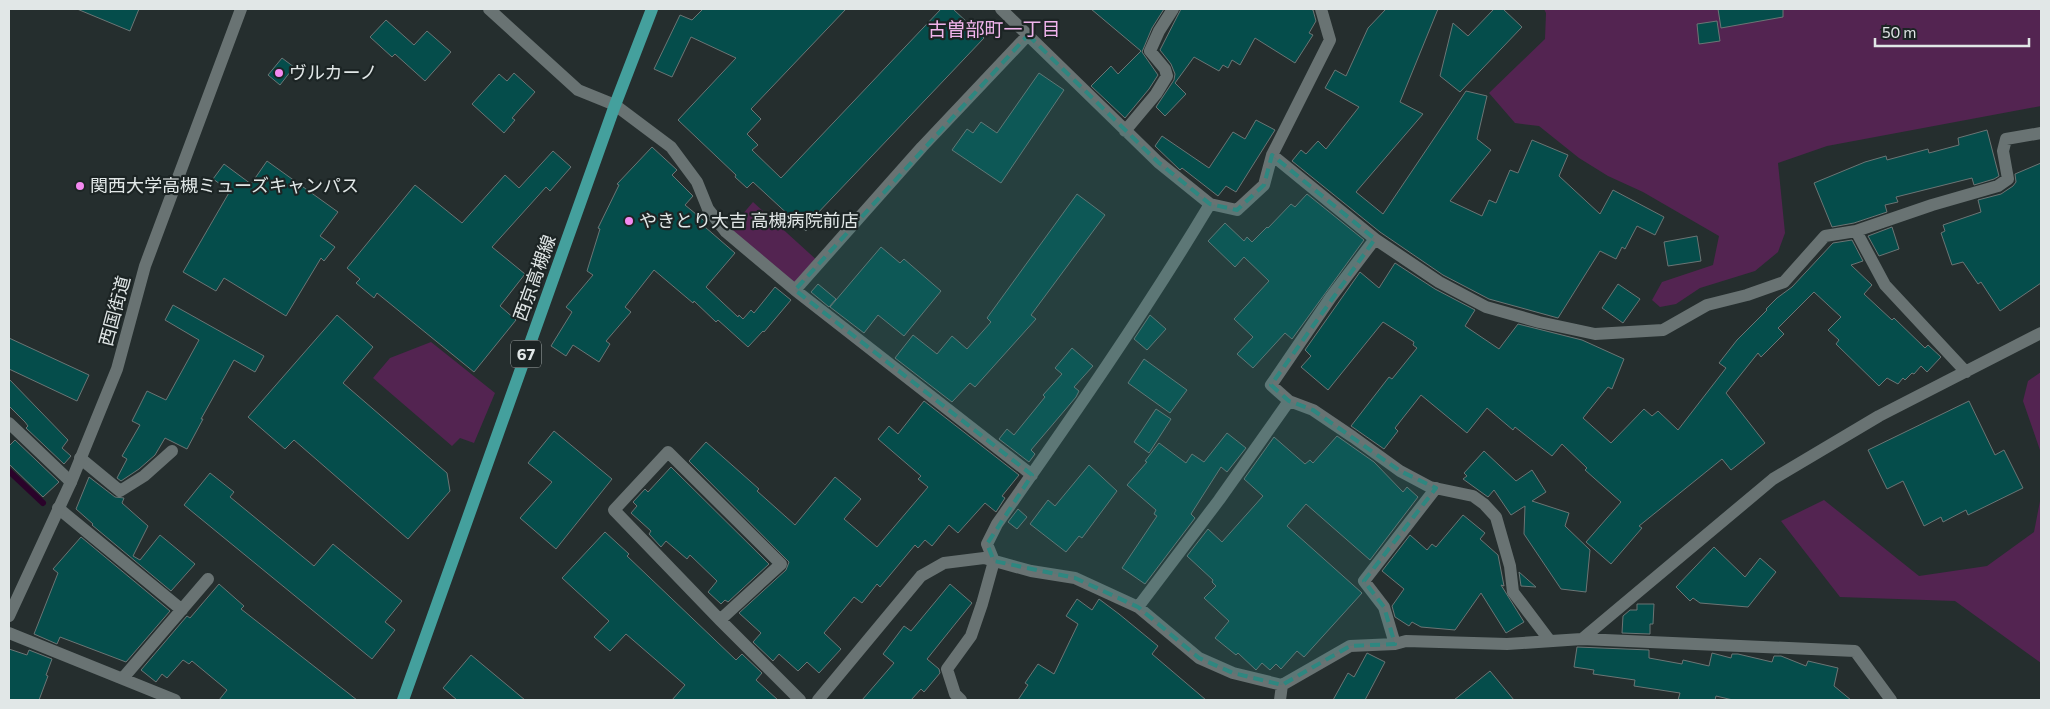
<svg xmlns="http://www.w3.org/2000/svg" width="2050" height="709" viewBox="0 0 2050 709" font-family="Commissioner,'Noto Sans JP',sans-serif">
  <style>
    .green { fill: #532451 }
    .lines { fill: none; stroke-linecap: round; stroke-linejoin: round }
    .stream { stroke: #2a032a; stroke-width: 6 }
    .building { fill: #054d4b; stroke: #6b7575 }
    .street { stroke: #697373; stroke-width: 12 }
    .secondary { stroke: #697373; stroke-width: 12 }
    .primary { stroke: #44a09d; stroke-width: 12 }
    .marked { fill: #2e8780; fill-opacity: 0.2; stroke: #2e8780; stroke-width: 4; stroke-dasharray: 10 6; stroke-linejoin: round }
    .poi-dot { fill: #f489f0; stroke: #1c2424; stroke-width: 2 }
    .labels { text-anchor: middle; stroke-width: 4.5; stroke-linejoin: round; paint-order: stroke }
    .shield { fill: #1c2424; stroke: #a6acac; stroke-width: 1 }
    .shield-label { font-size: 16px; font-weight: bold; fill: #e1e7e7 }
    .poi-label { font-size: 18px; fill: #e1e7e7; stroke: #1c2424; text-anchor: start }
    .street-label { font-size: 18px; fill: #e1e7e7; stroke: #1c2424 }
    .neighbourhood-label { font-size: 19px; fill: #f0b4ec; stroke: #1c2424 }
  </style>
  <rect width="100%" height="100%" fill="#252e2e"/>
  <path class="green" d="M1544 9H2041V106L1827 146 1778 163 1785 233 1778 252 1755 271 1700 288 1676 304 1660 307 1652 300 1662 282 1713 265 1719 236 1643 192 1608 176 1579 158 1539 126 1515 123 1489 93 1545 39 1546 13Z
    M753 202 820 263 795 290 730 229Z
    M431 342 495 393 474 443 460 438 452 446 373 378 390 358Z
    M2041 372V453L2023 401 2028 381Z
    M2041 496V663L1955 601 1840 597 1781 521 1824 500 1919 576 1987 566 2034 532Z"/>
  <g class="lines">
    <path class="stream" d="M9 471 43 503"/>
  </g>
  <path class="building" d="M77 9H139L130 31Z
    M703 9H846L751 109 761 119 747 134 758 145 752 150 781 178 941 9H953L984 38 814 217 817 219 806 231 753 182 747 188 735 177 736 175 678 120 736 58 691 37 672 77 654 69 680 15 692 20Z
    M1091 9H1164L1152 28 1142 52 1158 75 1149 89 1125 118 1091 86 1111 66 1118 74 1141 51Z
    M1181 9H1310L1313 10 1316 21 1309 33 1313 35 1295 63 1255 38 1240 65 1232 60 1228 68 1223 65 1219 71 1194 57 1175 83 1186 94 1165 116 1156 107 1174 80 1175 74 1171 64 1160 50Z
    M1386 9H1438L1400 102 1423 114 1356 192 1383 214 1466 91 1487 96 1477 139 1491 150 1450 201 1482 216 1489 200 1496 203 1510 170 1518 173 1532 140 1568 155 1559 176 1600 214 1613 190 1664 217 1655 235 1637 226 1625 249 1622 247 1616 259 1600 251 1558 318 1489 299 1443 275 1380 232 1292 161 1301 150 1306 154 1318 141 1326 149 1359 107 1325 88 1335 70 1346 76 1368 28Z
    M1494 9H1503L1522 27 1460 92 1440 76 1453 23 1468 36Z
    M1718 9H1783V17L1721 28Z
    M386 20 414 45 427 31 451 52 425 81 395 54 392 57 370 37Z
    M1717 21 1720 41 1699 44 1697 24Z
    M282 58 294 67 280 85 268 75Z
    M514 73 535 92 512 118 515 120 504 133 472 104 499 74 507 81Z
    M1039 73 1064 90 1001 183 952 150 967 129 973 133 981 122 997 133Z
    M1256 120 1275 130 1236 192 1226 186 1218 196 1182 168 1180 170 1155 146 1162 136 1209 168 1233 132 1245 139Z
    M1987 130 1999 176 1994 179 1974 185 1972 178 1896 197 1898 202 1885 205 1887 212 1854 223 1832 227 1814 183 1865 162 1886 156 1887 160 1928 149 1929 153 1959 145 1958 138Z
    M652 147 677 170 672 175 693 196 685 205 708 224 705 227 735 253 706 287 738 317 739 315 743 319 751 310 754 313 775 287 791 300 764 332 763 331 748 347 718 320 716 322 694 301 693 303 654 270 625 307 631 312 606 341 610 344 599 362 573 345 566 356 551 346 572 312 566 307 593 275 587 271 600 229 598 228 619 185 617 184Z
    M553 151 571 167 550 191 546 187 492 247 525 274 500 306 516 320 474 372 377 293 374 298 356 283 360 279 347 268 415 185 462 223 505 175 519 188Z
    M267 161 338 212 320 236 335 247 324 261 321 258 286 316 224 278 216 291 183 272 230 191 213 179 224 164 251 184Z
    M2041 163V283L2000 311 1981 282 1978 284 1963 262 1952 265 1941 233 1945 231 1943 225 1981 212 1978 200 2001 194 2013 186 2016 182 2015 174Z
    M1077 194 1105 215 1031 315 1036 319 975 387 970 383 952 402 895 358 913 335 937 354 952 336 967 349 991 322 987 318Z
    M1307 194 1364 240 1292 339 1285 333 1253 368 1237 354 1253 337 1234 319 1269 281 1244 257 1235 267 1208 241 1225 223 1244 241 1247 237 1252 242 1267 227 1268 228 1291 204 1295 207Z
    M1892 227 1899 249 1879 256 1868 236Z
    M1697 236 1701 261 1668 266 1664 242Z
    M1852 240 1863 261 1851 265 1872 285 1864 294 1892 320 1894 318 1925 348 1928 345 1941 357 1927 372 1921 366 1914 374 1912 373 1905 380 1903 378 1898 384 1887 378 1879 386 1836 344 1839 340 1828 330 1841 317 1814 292 1778 328 1784 334 1761 357 1758 353 1726 393 1765 443 1731 470 1722 459 1639 526 1642 528 1611 564 1586 542 1621 502 1585 470 1587 468 1562 444 1552 456 1515 427 1513 430 1487 408 1467 433 1421 395 1395 428 1398 431 1384 449 1351 426 1389 377 1392 379 1417 348 1413 345 1414 342 1383 322 1328 390 1301 367 1311 356 1305 350 1360 272 1379 288 1395 263 1435 289 1475 310 1465 326 1499 349 1518 324 1582 340 1624 359 1612 389 1608 387 1583 418 1611 443 1644 409 1652 416 1658 411 1678 430 1726 368 1719 363 1737 340 1767 310 1766 309 1777 298 1792 287 1833 243Z
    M881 247 900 263 904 259 941 291 904 336 878 315 864 333 830 307Z
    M818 284 836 299 829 307 811 292Z
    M1618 284 1640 299 1623 323 1602 308Z
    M173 305 264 356 255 372 234 360 201 419H203L187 449 165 438 155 455 139 469 121 481 117 478 127 459 122 456 140 425 132 421 147 391 166 400 199 340 165 320Z
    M337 315 373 347 343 383 447 473 450 491 408 539 294 440 285 449 248 417Z
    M1150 315 1166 329 1147 350 1134 339Z
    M9 338 89 375 77 401 9 369Z
    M1072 348 1093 366 1074 387 1079 391 1076 397 1031 450 1035 454 1029 462 999 439 1007 429 1014 435 1045 397 1043 395 1062 374 1055 368Z
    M1144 359 1187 390 1170 413 1128 383Z
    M9 379 68 440 62 448 71 456 64 464 26 428 28 426 25 422 9 406Z
    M924 401 1019 475 1002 496 1005 498 996 512 985 503 958 533 949 525 932 546 925 540 918 548 915 545 880 587 877 584 862 603 854 597 824 633 841 649 819 673 807 662 798 671 779 654 773 661 753 642 761 633 739 613 786 570 789 562 689 461 706 442 759 489 757 491 795 525 835 477 861 499 844 519 877 547 928 487 918 479 921 476 878 439 889 426 898 434Z
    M1969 401 1995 455 2004 450 2023 488 1968 515 1966 510 1943 522 1941 517 1924 526 1903 481 1887 489 1868 450Z
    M1156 409 1171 419 1149 453 1134 442Z
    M554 431 612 479 556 549 520 518 552 482 528 463Z
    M1227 433 1246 448 1227 472 1221 467 1191 514 1195 518 1145 584 1122 568 1157 516 1154 514 1156 510 1127 485 1147 462 1145 461 1159 443 1186 463 1192 454 1204 462Z
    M1337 436 1374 462 1403 492 1407 487 1418 497 1370 560 1306 504 1287 526 1362 593 1304 657 1297 651 1281 669 1276 664 1270 670 1262 663 1256 670 1238 653 1236 655 1215 638 1229 621 1204 598 1216 586 1212 582 1213 580 1187 556 1208 529 1222 542 1263 496 1244 479 1274 437 1305 464 1310 460 1313 463Z
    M15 440 59 482 43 497 9 464V446Z
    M1484 451 1516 481 1532 470 1546 492 1532 501 1569 513 1565 526 1590 550 1586 592 1561 589 1524 534 1525 506 1511 515 1494 490 1488 497 1463 479 1467 476 1464 473Z
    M1089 465 1117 491 1082 538 1079 536 1066 552 1030 524 1048 500 1055 506Z
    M671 467 769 564 728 602 725 600 721 604 708 592 717 581 690 555 687 559 666 541 661 547 649 534 651 531 631 513 637 506 633 502 645 489 648 492Z
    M210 473 234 492 230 497 314 566 333 544 402 601 385 622 395 630 372 659 184 505Z
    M89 477 115 497 124 498 122 503 148 526 133 556 140 560 160 535 195 564 171 591 92 525 93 524 76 509Z
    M1018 509 1027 517 1017 529 1008 522Z
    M1463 515 1485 533 1480 539 1498 555 1504 586 1501 585 1524 622 1506 633 1481 593 1455 630 1421 627 1412 622 1409 626 1395 617 1392 606 1404 589 1382 571 1410 535 1427 550 1432 544 1436 547Z
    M605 532 629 554 627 556 736 660 742 654 762 673 756 680 778 700H672L685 685 626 634 610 651 594 637 609 621 562 578Z
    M81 537 170 611 126 662 60 637 57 644 34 634 58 573 53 569Z
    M1714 547 1745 577 1760 558 1776 572 1748 607 1700 603 1693 598 1690 601 1676 587Z
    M1519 572 1536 587 1521 586Z
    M219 584 244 606 241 609 357 700H219L227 690 192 661 189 664 183 660 167 678 162 674 156 682 141 670 187 616 190 618Z
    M950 584 972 603 927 659 939 669 940 673 924 692 921 689 911 700H862L894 663 883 654 904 626 911 631Z
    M1077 599 1092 610 1099 599 1119 614 1158 646 1152 654 1206 700H1018L1028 685 1025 683 1038 664 1054 674 1078 624 1066 616Z
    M1637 604H1654L1653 624H1650V634L1622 633 1623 616 1630 610H1637Z
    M1577 647 1649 650V658L1682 664 1683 660 1709 666 1712 653 1731 658 1732 654H1738L1772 662 1774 656H1781L1806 666 1808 661 1838 668 1834 686 1851 700H1733L1716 696 1715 700H1678L1680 693 1634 686 1635 680 1593 674 1594 670 1574 667Z
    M9 649 27 655 29 650 52 659 46 675 48 676 39 700H9Z
    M1367 653 1385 662 1365 700H1333L1348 673 1354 677Z
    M471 655 525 700H457L443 688Z
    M1490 671 1514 700H1454Z"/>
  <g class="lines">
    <path class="street" d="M489 9 578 90 615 105 671 147 697 182 708 209 726 232 795 290 1032 475
      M1001 9 1158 162 1210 204 1237 210 1264 185 1272 155 1330 40 1321 9
      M1125 131 1156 94 1167 76 1165 69 1150 51 1159 31 1173 9
      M1856 231 1885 285 1966 372
      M1375 239 1439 282 1486 307 1539 322 1595 334 1663 330 1707 305 1747 295 1784 282 1825 236 1856 231 1932 205 1998 186 2008 179 2003 151 2006 139 2041 133
      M795 290 922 147 1028 35
      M1289 401 1313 410 1353 437 1400 471 1430 487 1473 496 1484 504 1496 517 1510 566 1513 592 1550 641
      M9 423 71 482
      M80 458 120 491 144 476 172 451
      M58 508 182 610
      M1138 607 1219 500 1289 401 1271 385 1331 297 1375 239 1272 155
      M720 620 781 564 668 452 614 510 720 620 800 700
      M9 633 175 700
      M1582 639 1773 479 1879 416 2041 333
      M1395 644 1384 607 1364 581 1436 488
      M123 678 208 579
      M818 700 921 576 944 563 984 558 1031 571 1075 578 1138 607 1199 658 1233 673 1282 685 1350 646 1395 644 1406 641 1507 644 1582 639 1855 651 1891 700
      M961 700 955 694 947 669 971 636 982 604 994 561 987 544 997 524C1071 419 1144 314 1210 204
      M1280 700 1282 685"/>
    <path class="secondary" d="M9 616 71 482 117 369 145 266 241 9"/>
    <path class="primary" d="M403 700 615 105 652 9"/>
  </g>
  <path class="marked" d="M1028 35 1158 162 1210 204 1237 210 1264 185 1272 155 1375 239 1271 385 1289 401 1313 410 1400 471 1436 488 1364 581 1384 607 1395 644 1350 646 1282 685 1233 673 1199 658 1138 607 1075 578 994 561 987 544 1032 475 795 290Z"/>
  <g class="poi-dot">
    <circle cx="279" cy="73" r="5"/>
    <circle cx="80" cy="186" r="5"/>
    <circle cx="629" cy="221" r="5"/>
  </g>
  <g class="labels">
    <rect class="shield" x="511" y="340.5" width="30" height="27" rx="4"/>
    <g class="shield-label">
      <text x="526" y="360">67</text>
    </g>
    <g class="poi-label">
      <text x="289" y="79">ヴルカーノ</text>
      <text x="90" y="192">関西大学高槻ミューズキャンパス</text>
      <text x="639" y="227">やきとり大吉 高槻病院前店</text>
    </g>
    <g class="street-label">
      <text transform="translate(535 278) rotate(-70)" y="6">西京高槻線</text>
      <text transform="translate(115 311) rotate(-75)" y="6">西国街道</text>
    </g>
    <g class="neighbourhood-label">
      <text x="994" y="36">古曽部町一丁目</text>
    </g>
  </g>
  <rect width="2050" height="709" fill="none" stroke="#e1e7e7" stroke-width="20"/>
  <path d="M1875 38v8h154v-8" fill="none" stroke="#e1e7e7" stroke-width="2.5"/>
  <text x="1882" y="38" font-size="15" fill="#e1e7e7" stroke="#1c2424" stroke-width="4" paint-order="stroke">50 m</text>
</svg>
